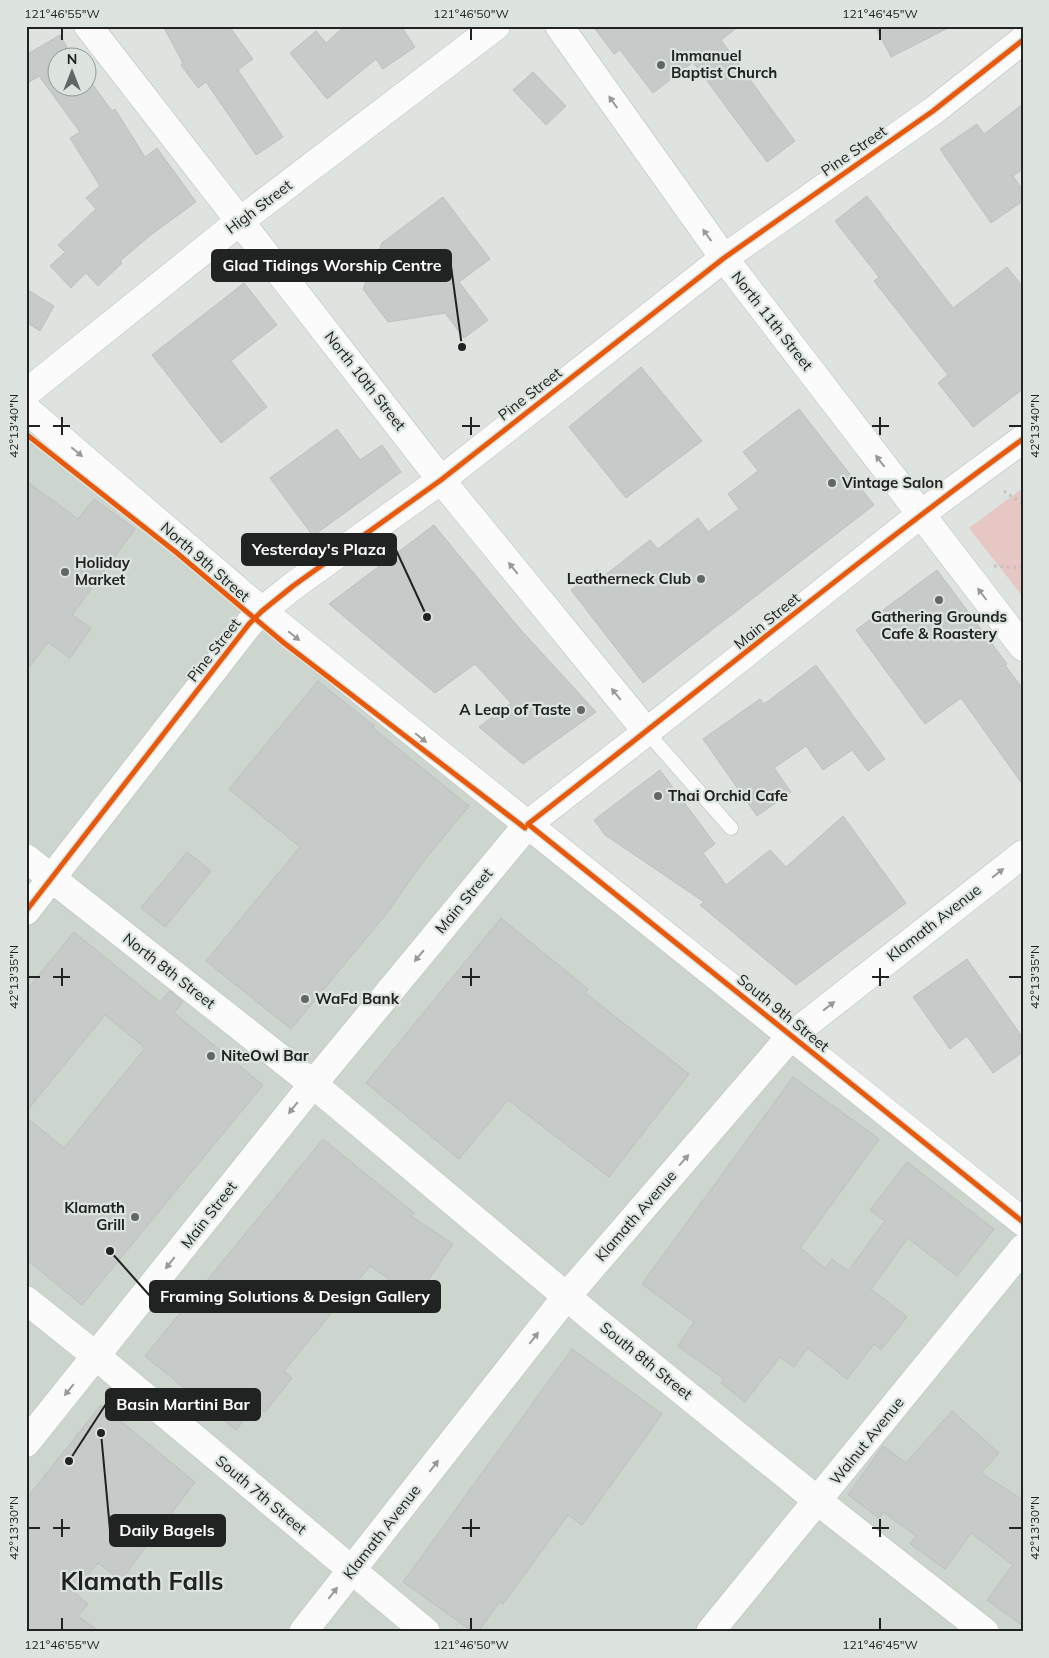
<svg xmlns="http://www.w3.org/2000/svg" width="1049" height="1658" viewBox="0 0 1049 1658" font-family="Mulish,sans-serif">
  <style>
    .built { fill: #ccd5ce }
    .green { fill: #e7c7c3 }
    .building { fill: #c6cac8; stroke: #bdc0be }
    .lines { fill: none; stroke-linecap: round; stroke-linejoin: round }
    .lane-casing { stroke: #babebc; stroke-width: 15 }
    .street-casing { stroke: #babebc; stroke-width: 29 }
    .secondary-casing { stroke: #babebc; stroke-width: 29 }
    .path { stroke: #c1c1c1; stroke-width: 3; stroke-dasharray: 2.5 4; stroke-linecap: butt }
    .lane { stroke: #fafbfa; stroke-width: 14 }
    .street { stroke: #fafbfa; stroke-width: 28 }
    .secondary { stroke: #fafbfa; stroke-width: 28 }
    .cycleway-casing { stroke: #dde4df; stroke-width: 8 }
    .cycleway { stroke: #e8590c; stroke-width: 5 }
    .oneway { fill: #989a98 }
    .ticks { fill: none; stroke: #202321; stroke-width: 2 }
    .poi-dot { fill: #626664; stroke: #dde4df; stroke-width: 2 }
    .labels { text-anchor: middle; stroke-width: 4.5; stroke-linejoin: round; paint-order: stroke }
    .poi-label { font-size: 15px; font-weight: bold; fill: #202321; stroke: #dde4df; text-anchor: start }
    .street-label { font-size: 15px; fill: #202321; stroke: #dde4df }
    .town-label { font-size: 25px; font-weight: bold; fill: #202321; stroke: #dde4df }
    .leader { fill: none; stroke: #202321; stroke-width: 2 }
    .callout-dot { fill: #202321; stroke: #dde4df; stroke-width: 2 }
    .callout { fill: #202321; stroke: #202321; stroke-width: 2 }
    .callout-label { font-size: 16px; text-anchor: middle; font-weight: bold; fill: #fff }
    .neatline { fill: none; stroke: #202321; stroke-width: 2 }
    .ticks-label { font-size: 12px; text-anchor: middle; fill: #202321 }
  </style>
  <rect width="100%" height="100%" fill="#dee3e0"/>
  <path class="built" d="M26 410 1023 1222V1632H26Z"/>
  <path class="green" d="M1023 488V597L969 528Z"/>
  <path class="building" d="M163 26H229L253 59 238 70 283 137 256 155 206 82 198 88 181 65 183 63Z
    M345 26H401L415 47 383 69 376 59 327 99 290 53 316 31 326 43Z
    M593 26H739L721 40 795 141 767 162 693 62 653 93 620 50 614 54Z
    M875 26H952L891 57Z
    M60 35 73 58H58V88H88V78L112 111 115 109 145 157 157 148 196 202 152 234 120 261 122 263 98 286 86 273 71 288 50 266 65 252 58 245 96 209 86 198 100 186 70 138 80 132 39 76 26 84V55Z
    M533 72 566 106 546 125 513 90Z
    M1023 104V169L1013 176 1023 190V201L991 223 940 149 977 124 984 134Z
    M867 196 953 308 1007 267 1023 287V389L973 427 938 383 948 375 874 281 879 277 835 221Z
    M443 197 490 259 459 282 488 320 464 338 445 313 388 322 363 289 382 243Z
    M244 283 277 325 231 361 267 407 221 443 152 355Z
    M26 289 54 306 40 331 26 322Z
    M641 367 702 441 626 498 569 427Z
    M799 409 874 505 643 683 571 590 597 570 604 576 650 540 658 549 698 518 708 532 739 509 728 494 758 471 743 452Z
    M337 429 360 460 382 445 401 472 313 536 270 478Z
    M26 481 78 519 94 499 135 529 72 615 91 628 70 658 48 642 26 671Z
    M434 525 520 629 596 712 523 764 479 727 511 703 475 664 435 693 329 604Z
    M937 570 1007 664 1005 665 1023 689V785L961 698 925 724 856 630Z
    M816 665 885 759 868 771 852 750 823 770 806 746 774 768 791 792 757 816 703 739 760 699 764 704Z
    M318 681 374 726 373 728 469 806 422 863 387 913 291 1029 206 961 300 847 229 789Z
    M660 770 715 844 703 853 726 885 770 850 786 867 843 816 906 903 796 985 700 905 704 902 605 835 594 820Z
    M187 852 211 871 165 927 141 908Z
    M501 918 588 989 585 993 689 1074 609 1177 508 1100 459 1159 366 1083Z
    M74 932 160 1002 170 991 183 1002 174 1013 263 1085 82 1305 26 1259V1117L64 1148 145 1048 105 1015 26 1112V991Z
    M967 959 1023 1038V1052L993 1073 967 1036 950 1049 913 997Z
    M793 1077 879 1139 800 1248 825 1268 832 1259 848 1271 885 1221 870 1210 907 1162 994 1229 957 1276 908 1238 871 1289 907 1317 881 1350 874 1344 847 1379 808 1348 794 1367 780 1357 745 1402 721 1383 724 1379 678 1346 694 1322 642 1284Z
    M323 1139 414 1213 411 1216 453 1244 416 1298 370 1266 284 1371 292 1378 265 1412 256 1405 236 1430 145 1356Z
    M572 1349 662 1414 582 1525 568 1515 503 1604 500 1601 478 1632H473L403 1582Z
    M101 1405 195 1482 121 1580 98 1563 74 1592 88 1604 78 1616 100 1632H26V1499Z
    M952 1411 999 1453 981 1473 1023 1500V1626L987 1600 1013 1565 971 1533 945 1569 910 1544 916 1536 883 1512 879 1518 848 1495 883 1446 906 1463Z"/>
  <g class="lines">
    <g class="lane-casing">
      <path id="lane" d="M647 732 731 828"/>
    </g>
    <g class="street-casing">
      <path id="street" d="M88 26 441 480 647 732
        M724 258 933 111 1023 40
        M26 393 240 221 496 26
        M26 858 313 1084 591 1317 833 1513 985 1632
        M791 1036 1023 1222
        M710 1632 1023 1248"/>
    </g>
    <g class="secondary-casing">
      <path id="secondary" d="M559 26 724 258 1023 647
        M26 409 262 611 791 1036
        M26 911 249 624 262 611 293 586 441 480 724 258
        M26 1300 96 1356 426 1632
        M26 1443 313 1084 528 824 663 719 921 514 1023 439
        M303 1632 566 1297 791 1036 1023 854"/>
    </g>
    <path class="path" d="M1004 491 1023 504
      M994 566 1023 568"/>
    <use href="#lane" class="lane"/>
    <use href="#street" class="street"/>
    <use href="#secondary" class="secondary"/>
    <g class="cycleway-casing">
      <path id="cycleway" d="M26 434 177 553 284 643 525 828
        M1023 439C854 562 693 696 528 824L1023 1222
        M26 911 249 624 262 611 293 586 441 480 724 258 933 111 1023 40"/>
    </g>
    <use href="#cycleway" class="cycleway"/>
  </g>
  <defs><path id="oneway-solid" d="M-6-.8H1V-3.2L6.5 0L1 3.2V.8H-6Z" transform="scale(1.25)"/></defs>
  <g class="oneway">
    <use href="#oneway-solid" transform="translate(613 102) rotate(-125)"/>
    <use href="#oneway-solid" transform="translate(707 235) rotate(-126)"/>
    <use href="#oneway-solid" transform="translate(77 452) rotate(40)"/>
    <use href="#oneway-solid" transform="translate(880 461) rotate(-128)"/>
    <use href="#oneway-solid" transform="translate(513 568) rotate(-129)"/>
    <use href="#oneway-solid" transform="translate(982 594) rotate(-127)"/>
    <use href="#oneway-solid" transform="translate(294 636) rotate(39)"/>
    <use href="#oneway-solid" transform="translate(616 694) rotate(-129)"/>
    <use href="#oneway-solid" transform="translate(421 738) rotate(39)"/>
    <use href="#oneway-solid" transform="translate(998 873) rotate(-38)"/>
    <use href="#oneway-solid" transform="translate(419 956) rotate(130)"/>
    <use href="#oneway-solid" transform="translate(829 1006) rotate(-38)"/>
    <use href="#oneway-solid" transform="translate(293 1108) rotate(128)"/>
    <use href="#oneway-solid" transform="translate(684 1160) rotate(-49)"/>
    <use href="#oneway-solid" transform="translate(170 1263) rotate(128)"/>
    <use href="#oneway-solid" transform="translate(534 1338) rotate(-52)"/>
    <use href="#oneway-solid" transform="translate(69 1390) rotate(129)"/>
    <use href="#oneway-solid" transform="translate(434 1466) rotate(-52)"/>
    <use href="#oneway-solid" transform="translate(333 1593) rotate(-52)"/>
  </g>
  <path class="ticks" d="M62 28V40M471 28V40M880 28V40M62 417V435M471 417V435M880 417V435M28 426H40M53 426H70M462 426H480M872 426H889M1009 426H1022M62 968V986M471 968V986M880 968V986M28 977H40M53 977H70M462 977H480M872 977H889M1009 977H1022M62 1519V1537M471 1519V1537M880 1519V1537M28 1528H40M53 1528H70M462 1528H480M872 1528H889M1009 1528H1022M62 1618V1630M471 1618V1630M880 1618V1630"/>
  <g class="poi-dot">
    <circle cx="661" cy="65" r="5"/>
    <circle cx="832" cy="483" r="5"/>
    <circle cx="65" cy="572" r="5"/>
    <circle cx="701" cy="579" r="5"/>
    <circle cx="939" cy="600" r="5"/>
    <circle cx="581" cy="710" r="5"/>
    <circle cx="658" cy="796" r="5"/>
    <circle cx="305" cy="999" r="5"/>
    <circle cx="211" cy="1056" r="5"/>
    <circle cx="135" cy="1217" r="5"/>
  </g>
  <g class="labels">
    <g class="poi-label">
      <text x="671" y="61">Immanuel<tspan x="671" dy="17">Baptist Church</tspan></text>
      <text x="842" y="488">Vintage Salon</text>
      <text x="75" y="568">Holiday<tspan x="75" dy="17">Market</tspan></text>
      <text x="691" y="584" text-anchor="end">Leatherneck Club</text>
      <text x="939" y="622" text-anchor="middle">Gathering Grounds<tspan x="939" dy="17">Cafe &amp; Roastery</tspan></text>
      <text x="571" y="715" text-anchor="end">A Leap of Taste</text>
      <text x="668" y="801">Thai Orchid Cafe</text>
      <text x="315" y="1004">WaFd Bank</text>
      <text x="221" y="1061">NiteOwl Bar</text>
      <text x="125" y="1213" text-anchor="end">Klamath<tspan x="125" dy="17">Grill</tspan></text>
    </g>
    <g class="street-label">
      <text transform="translate(854 151) rotate(-35)" y="5">Pine Street</text>
      <text transform="translate(259 207) rotate(-37)" y="5">High Street</text>
      <text transform="translate(772 321) rotate(52)" y="5">North 11th Street</text>
      <text transform="translate(365 381) rotate(52)" y="5">North 10th Street</text>
      <text transform="translate(530 394) rotate(-38)" y="5">Pine Street</text>
      <text transform="translate(205 562) rotate(41)" y="5">North 9th Street</text>
      <text transform="translate(767 621) rotate(-39)" y="5">Main Street</text>
      <text transform="translate(214 650) rotate(-52)" y="5">Pine Street</text>
      <text transform="translate(464 901) rotate(-50)" y="5">Main Street</text>
      <text transform="translate(934 923) rotate(-38)" y="5">Klamath Avenue</text>
      <text transform="translate(169 971) rotate(38)" y="5">North 8th Street</text>
      <text transform="translate(783 1013) rotate(39)" y="5">South 9th Street</text>
      <text transform="translate(209 1215) rotate(-52)" y="5">Main Street</text>
      <text transform="translate(636 1216) rotate(-49)" y="5">Klamath Avenue</text>
      <text transform="translate(646 1361) rotate(39)" y="5">South 8th Street</text>
      <text transform="translate(867 1441) rotate(-51)" y="5">Walnut Avenue</text>
      <text transform="translate(261 1495) rotate(40)" y="5">South 7th Street</text>
      <text transform="translate(382 1532) rotate(-52)" y="5">Klamath Avenue</text>
    </g>
    <g class="town-label">
      <text x="142" y="1590">Klamath Falls</text>
    </g>
  </g>
  <path class="leader" d="M462 347L451 266M427 617L396 550M110 1251L150 1296M69 1461L106 1404M101 1433L110 1530"/>
  <g class="callout-dot">
    <circle cx="462" cy="347" r="5"/>
    <circle cx="427" cy="617" r="5"/>
    <circle cx="110" cy="1251" r="5"/>
    <circle cx="69" cy="1461" r="5"/>
    <circle cx="101" cy="1433" r="5"/>
  </g>
  <g class="callout">
    <rect x="212" y="250" width="239" height="31" rx="5"/>
    <rect x="242" y="534" width="154" height="31" rx="5"/>
    <rect x="150" y="1281" width="290" height="31" rx="5"/>
    <rect x="106" y="1389" width="154" height="31" rx="5"/>
    <rect x="110" y="1515" width="115" height="31" rx="5"/>
  </g>
  <g class="callout-label">
    <text x="332" y="271">Glad Tidings Worship Centre</text>
    <text x="319" y="555">Yesterday's Plaza</text>
    <text x="295" y="1302">Framing Solutions &amp; Design Gallery</text>
    <text x="183" y="1410">Basin Martini Bar</text>
    <text x="167" y="1536">Daily Bagels</text>
  </g>
  <rect width="1049" height="1658" fill="none" stroke="#dde4df" stroke-width="55"/>
  <g transform="translate(72 72)"><circle r="24" fill="#dde4df" stroke="#919793"/>
  <path d="M0-4L9 19L0 12L-9 19Z" fill="#626664"/>
  <text y="-8" font-size="14" font-weight="bold" text-anchor="middle" fill="#202321">N</text>
  </g>
  <rect x="28" y="28" width="994" height="1602" class="neatline"/>
  <g class="ticks-label">
    <text x="62" y="18">121°46'55"W</text>
    <text x="471" y="18">121°46'50"W</text>
    <text x="880" y="18">121°46'45"W</text>
    <text transform="translate(14 426) rotate(-90)" y="4">42°13'40"N</text>
    <text transform="translate(1035 426) rotate(-90)" y="4">42°13'40"N</text>
    <text transform="translate(14 977) rotate(-90)" y="4">42°13'35"N</text>
    <text transform="translate(1035 977) rotate(-90)" y="4">42°13'35"N</text>
    <text transform="translate(14 1528) rotate(-90)" y="4">42°13'30"N</text>
    <text transform="translate(1035 1528) rotate(-90)" y="4">42°13'30"N</text>
    <text x="62" y="1649">121°46'55"W</text>
    <text x="471" y="1649">121°46'50"W</text>
    <text x="880" y="1649">121°46'45"W</text>
  </g>
</svg>
